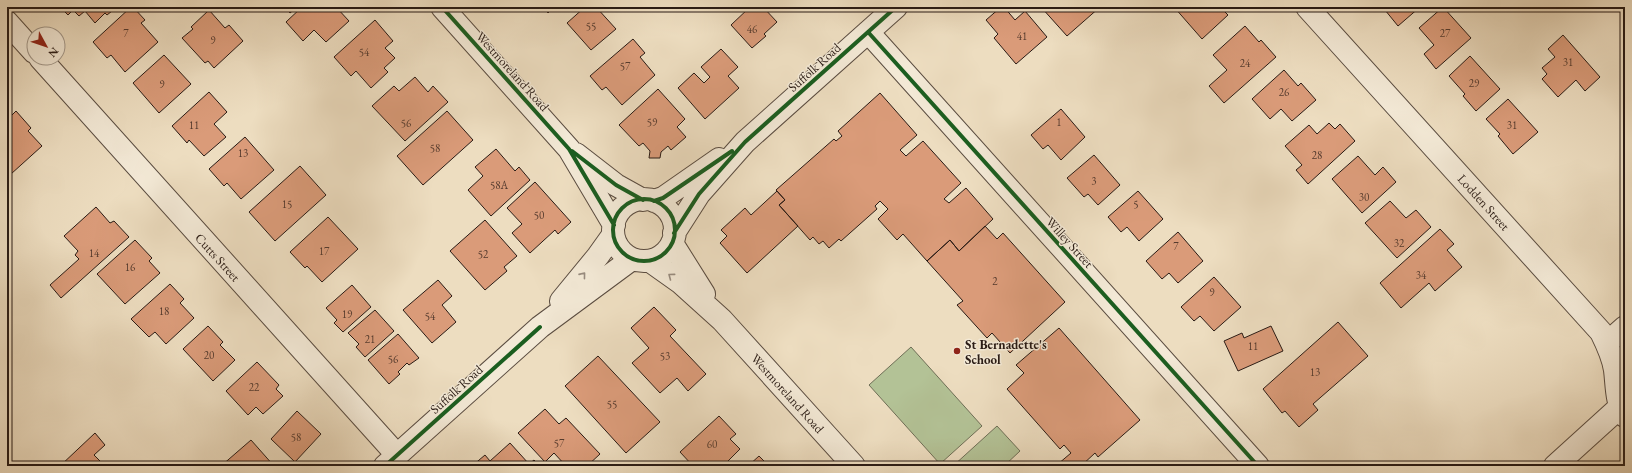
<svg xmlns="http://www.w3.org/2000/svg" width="1632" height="473" viewBox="0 0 1632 473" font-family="'EB Garamond',serif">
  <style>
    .green { fill: #b3c296; stroke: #6e6e56 }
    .building { fill: #da9b79; stroke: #291b15 }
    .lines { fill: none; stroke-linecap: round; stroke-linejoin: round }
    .minor-casing { stroke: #5a4c40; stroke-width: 24 }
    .minor { stroke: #f3e9d6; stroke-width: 22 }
    .cycleway-casing { stroke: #f3e9d6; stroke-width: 6 }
    .cycleway { stroke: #1b5e20; stroke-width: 4 }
    .oneway { stroke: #988c7f }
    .poi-dot { fill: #8f2418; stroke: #f3e9d6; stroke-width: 1.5 }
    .labels { text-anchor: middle; stroke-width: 3; stroke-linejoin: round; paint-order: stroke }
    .number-label { font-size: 11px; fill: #553b2e }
    .street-label { font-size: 13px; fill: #291b15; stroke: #f3e9d6 }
    .poi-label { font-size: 13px; font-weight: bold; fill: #291b15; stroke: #f3e9d6; text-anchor: start }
  </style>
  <rect width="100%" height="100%" fill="#edddc0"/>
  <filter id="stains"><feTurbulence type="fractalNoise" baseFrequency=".005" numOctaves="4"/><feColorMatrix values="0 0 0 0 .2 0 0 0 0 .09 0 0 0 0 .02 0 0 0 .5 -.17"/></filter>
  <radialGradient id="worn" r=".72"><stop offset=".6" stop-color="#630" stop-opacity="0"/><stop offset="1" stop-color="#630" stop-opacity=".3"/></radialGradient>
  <path class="green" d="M911 347 982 426 940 464 869 385Z
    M997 426 1020 451 1004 466H953Z"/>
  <path class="building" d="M60 7H117L107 15 105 13 95 23 85 11 79 16 73 10 68 15Z
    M131 7H133L145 20 141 23 158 42 125 72 111 55 107 58 93 42Z
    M285 7H297L290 13Z
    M302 7H336L349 21 326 42 314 30 303 41 286 22Z
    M543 7H559L556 10 553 8 548 13Z
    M585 7H596L616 29 591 50 567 23Z
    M750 7H763L777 22 764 34 766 36 752 48 731 25Z
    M1001 7H1004L1015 20 1025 11 1047 37 1016 64 994 38 998 34 986 20Z
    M1041 7H1100L1067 36Z
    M1174 7H1220L1228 15 1202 39Z
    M1388 7H1420L1398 26 1385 10Z
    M1443 7 1471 38 1436 69 1424 54 1434 45 1419 28Z
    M209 10 225 28 229 25 243 41 214 68 208 61 205 63 182 38 193 29 191 27Z
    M375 20 393 41 385 48 395 58 384 68 388 72 371 88 356 71 351 76 334 57Z
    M1245 26 1259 42 1261 40 1276 57 1224 103 1209 86 1227 70 1213 55Z
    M1563 35 1600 77 1585 91 1576 80 1558 97 1542 79 1547 74 1542 68 1555 57 1548 49Z
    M633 39 645 53 640 57 655 75 622 105 606 87 602 90 590 76Z
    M721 49 738 67 728 76 739 88 705 119 678 88 694 73 704 83 710 77 701 67Z
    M164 55 191 84 159 113 133 83Z
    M1470 56 1500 89 1476 111 1463 96 1465 94 1449 76Z
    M1284 70 1298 86 1301 83 1316 100 1292 121 1281 109 1270 119 1252 99Z
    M415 77 428 92 433 86 448 102 405 141 372 106 394 86 399 91Z
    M658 89 685 119 677 127 686 137 671 150 668 146 661 152 660 158H649L650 151 643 143 639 146 619 125Z
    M209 92 227 112 214 124 226 137 204 156 189 140 187 143 172 126Z
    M880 93 917 135 900 150 906 156 923 141 961 183 944 199 949 203 966 188 993 219 959 251 950 240 927 261 903 234 897 240 878 219 888 209 880 201 875 206 877 209 841 241 839 239 829 248 823 241 819 244 813 237 810 240 779 205 785 200 776 190 834 139 836 141 842 136 838 131Z
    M1508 99 1538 132 1513 154 1498 136 1500 134 1486 119Z
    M1061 109 1085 137 1061 160 1048 145 1043 149 1031 135Z
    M16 111 31 128 28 131 42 146 11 174 7 169V120Z
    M447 111 473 140 423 185 397 156Z
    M1329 123 1335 129 1340 124 1355 141 1308 184 1296 170 1302 165 1285 146 1309 125 1317 134Z
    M245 137 274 170 241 199 227 183 224 186 209 169Z
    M496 149 515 171 519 167 530 180 491 216 468 190 483 176 475 167Z
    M1094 155 1120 185 1098 205 1088 194 1084 197 1067 178Z
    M1358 156 1375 175 1383 167 1396 182 1362 213 1332 179Z
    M300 166 326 195 275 241 249 212Z
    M535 182 571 222 558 234 555 230 530 253 512 233 522 224 507 208Z
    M777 191 785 200 779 205 798 226 747 273 720 243 727 236 721 230 745 208 751 215Z
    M1138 191 1163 219 1139 241 1127 227 1121 232 1108 217Z
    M1390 201 1406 218 1416 210 1431 227 1397 258 1365 223Z
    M96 207 110 223 114 221 129 237 61 298 50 285 79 259 75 255 78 251 64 236Z
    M328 217 358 249 322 282 307 266 305 268 290 252Z
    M485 220 517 256 504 267 507 271 485 290 450 251Z
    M985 226 997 239 1003 233 1065 302 1010 353 992 333 987 338 957 305 963 301 927 261 950 240 959 251Z
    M1440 229 1454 244 1447 250 1462 267 1435 291 1429 283 1401 308 1380 283Z
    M1178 232 1203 261 1178 283 1169 273 1162 279 1146 261Z
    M135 240 152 258 149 261 160 273 125 304 97 274Z
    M1214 277 1241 307 1214 331 1200 316 1194 321 1181 307Z
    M438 280 452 296 442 305 456 322 432 343 403 310Z
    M170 284 184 299 180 303 194 318 166 344 155 332 149 337 131 319Z
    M352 285 371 307 343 332 334 323 337 320 326 308Z
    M654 307 676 330 670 336 706 374 688 391 677 378 660 393 632 363 649 348 631 328Z
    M375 310 394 331 365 357 356 347 359 344 348 333Z
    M1338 322 1368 356 1313 404 1318 410 1299 427 1285 411 1282 413 1263 389Z
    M208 326 223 342 220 345 235 360 213 381 183 349Z
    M1271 326 1283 351 1238 371 1224 341 1242 333 1244 338Z
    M1059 328 1140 420 1098 457 1095 453 1081 466H1060L1058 464 1071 453 1064 445 1060 449 1007 389 1024 373 1016 365Z
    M398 334 419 358 409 365 407 363 398 372 400 374 389 384 368 360Z
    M598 356 660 422 626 453 565 386Z
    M257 362 279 385 276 389 283 396 263 414 256 407 248 415 226 391Z
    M545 409 559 424 566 418 600 454 587 466H566L554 453 545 462 518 433Z
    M297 411 321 434 295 462 271 439Z
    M719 416 736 434 730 439 740 449 727 462 731 466H693L680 452Z
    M95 433 105 445 94 455 105 466H60Z
    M251 440 274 466H221Z
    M510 443 529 464 534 460 540 466H472L485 455 490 461Z
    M759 456 769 466H748Z"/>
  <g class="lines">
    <g class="minor-casing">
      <path id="minor" d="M442 7 569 149 614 225
        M1307 7 1601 332C1607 344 1613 357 1615 370 1617 386 1616 402 1625 416
        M7 22 34 52
        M868 32 1258 466
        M40 58 397 455
        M576 154 616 185 643 200
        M613 230a31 31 0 1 1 62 0a31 31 0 1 1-62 0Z
        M654 201 663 198 719 159
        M674 233 699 194 745 142 896 7
        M672 243 704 294
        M650 261 681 283 722 320 854 466
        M561 301 598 256 613 235
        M1607 343 1625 327
        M385 466 540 327 632 259
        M1555 466 1620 407"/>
    </g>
    <use href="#minor" class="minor"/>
    <g class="cycleway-casing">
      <path id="cycleway" d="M442 7 569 149 614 225
        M868 32 1258 466
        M572 151 616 185 643 200
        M613 230a31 31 0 1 1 62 0a31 31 0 1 1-62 0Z
        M654 201 663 198 732 151
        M674 233 699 194 745 142 896 7
        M385 466 540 327"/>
    </g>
    <use href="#cycleway" class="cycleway"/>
  </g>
  <defs><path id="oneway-chevron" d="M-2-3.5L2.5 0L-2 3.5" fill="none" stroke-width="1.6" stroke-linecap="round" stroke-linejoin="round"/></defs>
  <g class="oneway">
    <use href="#oneway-chevron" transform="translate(583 275) rotate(-51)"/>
    <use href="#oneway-chevron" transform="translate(671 276) rotate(-143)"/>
  </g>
  <circle class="poi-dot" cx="957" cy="351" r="4"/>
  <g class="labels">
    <g class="number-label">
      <text x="591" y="30">55</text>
      <text x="752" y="33">46</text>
      <text x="126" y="37">7</text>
      <text x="1445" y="37">27</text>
      <text x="1022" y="40">41</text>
      <text x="213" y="44">9</text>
      <text x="364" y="56">54</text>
      <text x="1568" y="66">31</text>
      <text x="1245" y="67">24</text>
      <text x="625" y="70">57</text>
      <text x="1474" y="87">29</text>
      <text x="162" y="88">9</text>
      <text x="1284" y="96">26</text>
      <text x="652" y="126">59</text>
      <text x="1059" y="126">1</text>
      <text x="406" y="127">56</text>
      <text x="194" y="129">11</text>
      <text x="1512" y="129">31</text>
      <text x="435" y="152">58</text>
      <text x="243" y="157">13</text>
      <text x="1317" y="159">28</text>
      <text x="1094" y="185">3</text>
      <text x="499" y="189">58A</text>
      <text x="1364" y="201">30</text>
      <text x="287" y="208">15</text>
      <text x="1136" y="208">5</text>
      <text x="539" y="219">50</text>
      <text x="1399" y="247">32</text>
      <text x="1176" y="250">7</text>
      <text x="324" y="255">17</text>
      <text x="94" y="257">14</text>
      <text x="483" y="258">52</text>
      <text x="130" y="271">16</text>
      <text x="1421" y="279">34</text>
      <text x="995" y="285">2</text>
      <text x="1212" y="296">9</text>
      <text x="164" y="315">18</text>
      <text x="347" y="318">19</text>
      <text x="430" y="320">54</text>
      <text x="370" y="343">21</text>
      <text x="1253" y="350">11</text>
      <text x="209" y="359">20</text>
      <text x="665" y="360">53</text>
      <text x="393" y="363">56</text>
      <text x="1315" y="376">13</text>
      <text x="254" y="391">22</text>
      <text x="612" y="408">55</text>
      <text x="296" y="441">58</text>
      <text x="559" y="447">57</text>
      <text x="712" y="448">60</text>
    </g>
    <g class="street-label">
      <text transform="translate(814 67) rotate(-42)" y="5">Suffolk Road</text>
      <text transform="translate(513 71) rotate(48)" y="5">Westmoreland Road</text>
      <text transform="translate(1484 202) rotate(48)" y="5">Lodden Street</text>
      <text transform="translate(1070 242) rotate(48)" y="5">Willey Street</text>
      <text transform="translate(218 257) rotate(48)" y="5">Cutts Street</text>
      <text transform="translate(456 389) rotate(-42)" y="5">Suffolk Road</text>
      <text transform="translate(788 393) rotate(48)" y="5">Westmoreland Road</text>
    </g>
    <g class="poi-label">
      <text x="965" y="349">St Bernadette's<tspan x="965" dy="15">School</tspan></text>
    </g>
  </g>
  <rect width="1632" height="473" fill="none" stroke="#edddc0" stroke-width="24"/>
  <rect x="8" y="8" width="1616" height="457" fill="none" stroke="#291b15" stroke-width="2"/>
  <rect x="12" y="12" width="1608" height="449" fill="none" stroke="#291b15"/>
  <g transform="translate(46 46) rotate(130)"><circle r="19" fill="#f3e9d6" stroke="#a29789"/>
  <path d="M0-3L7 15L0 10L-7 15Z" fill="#8f2418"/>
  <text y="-6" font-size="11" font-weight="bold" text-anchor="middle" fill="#291b15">N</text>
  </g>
  <rect width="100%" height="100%" filter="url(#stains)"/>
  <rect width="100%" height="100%" fill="url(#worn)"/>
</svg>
